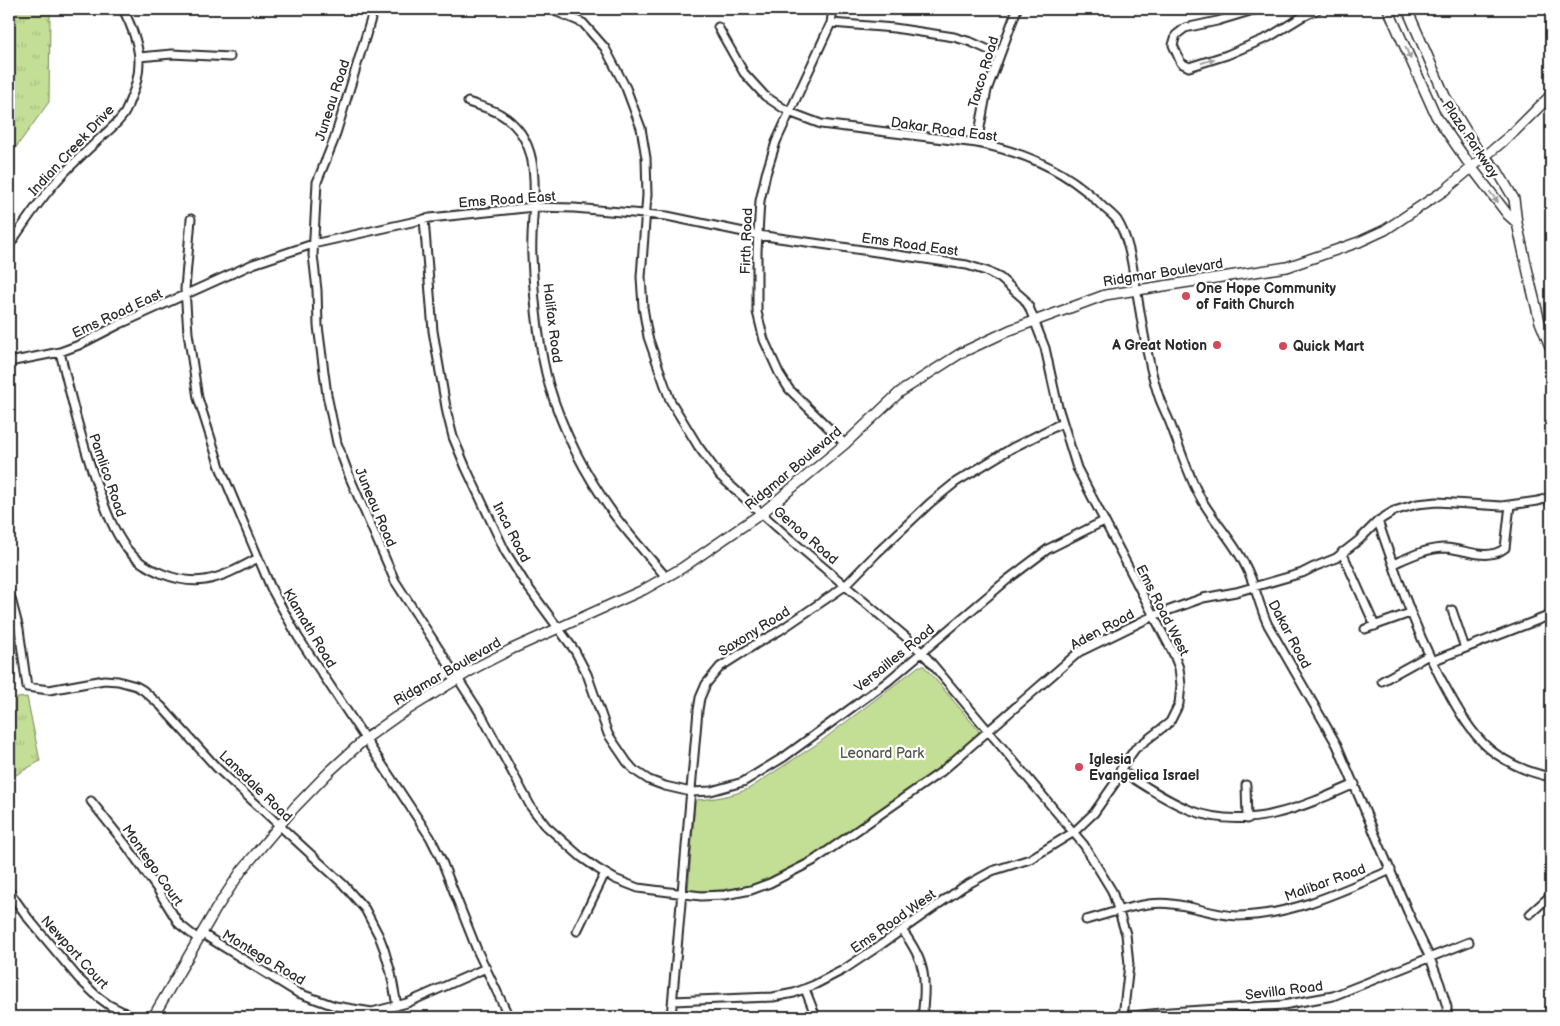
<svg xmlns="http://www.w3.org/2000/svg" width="1560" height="1026" viewBox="0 0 1560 1026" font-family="'Balsamiq Sans',sans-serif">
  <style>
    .grass { fill: url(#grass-tufts); stroke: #778460 }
    .park { fill: #c3de95; stroke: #778460 }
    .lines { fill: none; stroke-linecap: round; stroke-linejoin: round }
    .stream { stroke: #63879d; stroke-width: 2 }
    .minor-casing { stroke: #2b2b2b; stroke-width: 11 }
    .tertiary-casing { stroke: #2b2b2b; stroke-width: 12 }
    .minor { stroke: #fff; stroke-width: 7 }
    .tertiary { stroke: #fff; stroke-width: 9 }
    .oneway { fill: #a0a0a0 }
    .poi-dot { fill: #d1495b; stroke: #fff; stroke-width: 2 }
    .labels { text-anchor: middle; stroke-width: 4.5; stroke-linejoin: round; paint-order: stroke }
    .street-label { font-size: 14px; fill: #2b2b2b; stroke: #fff }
    .poi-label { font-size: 14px; font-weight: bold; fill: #2b2b2b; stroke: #fff; text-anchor: start }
    .park-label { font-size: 14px; fill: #515846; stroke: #fff }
  </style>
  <defs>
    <pattern id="grass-tufts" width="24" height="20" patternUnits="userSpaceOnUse" patternTransform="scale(1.25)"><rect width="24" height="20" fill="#c3de95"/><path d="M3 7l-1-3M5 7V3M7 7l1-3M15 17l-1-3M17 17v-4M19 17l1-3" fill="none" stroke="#a8bf81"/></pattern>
  </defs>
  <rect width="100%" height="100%" fill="#fff"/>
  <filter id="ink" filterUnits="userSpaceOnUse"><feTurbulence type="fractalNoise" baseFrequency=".02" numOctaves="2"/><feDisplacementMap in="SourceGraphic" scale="10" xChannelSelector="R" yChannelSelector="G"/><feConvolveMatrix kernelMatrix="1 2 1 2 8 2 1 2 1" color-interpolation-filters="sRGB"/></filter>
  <g filter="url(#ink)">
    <path class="grass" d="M9 9H46L50 15 49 102 9 157Z
      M27 697 40 761 9 779V699Z"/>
    <path class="park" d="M919 666H924L979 731 978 737C936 770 894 802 849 832 824 850 797 870 767 880 742 890 714 891 688 891L695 800C715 799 732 796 750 788L820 742Z"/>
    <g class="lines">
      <path class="stream" d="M9 1016 10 1017"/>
      <g class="minor-casing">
        <path id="minor" d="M374 9 334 140 317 182 313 255 317 290 318 326 327 395 337 443 350 478 395 581 482 716 531 807 546 826 581 857 598 869 615 879 638 888 701 896 725 895 751 890 770 883 813 861 941 772 1079 652 1153 616 1203 598 1236 592 1302 573 1314 567 1336 558 1359 540 1378 521 1394 511 1417 504 1437 502 1502 506 1538 501 1551 497
          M550 9 583 23 605 48 626 88 641 128 646 158 647 195 641 277 643 307 648 337 670 400 698 446 720 476 790 539 907 638 928 659 1084 845 1112 891 1126 934 1129 965 1123 1017
          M833 9 831 23 776 142 766 174 760 201 757 251V312L764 340 779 373 789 389 845 444
          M1257 9 1217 21 1185 28 1176 35 1173 45 1181 63 1189 67 1227 55 1269 37 1305 15
          M831 23 894 28 954 37 971 42 1000 55
          M718 27 744 73 765 96 789 112 821 124 977 143C1024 152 1070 172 1103 207 1108 211 1113 215 1117 220 1128 237 1132 262 1135 282 1142 321 1147 363 1160 400 1164 410 1169 419 1172 428 1181 451 1188 474 1199 495 1212 520 1233 540 1245 565 1255 583 1259 606 1268 625L1337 745 1408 912 1430 958 1440 984 1447 1007V1017
          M139 57 172 54 230 57
          M468 102C479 106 490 108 500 114 551 144 529 210 532 257 534 298 538 346 549 385 563 432 586 476 615 516 631 537 649 557 666 577
          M977 143 987 90 1017 9
          M191 219 185 289 188 333 198 398 220 467 271 588 298 637 430 837 441 859 477 950 509 1017
          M424 219 433 331 447 413 453 437 466 468 505 551 525 583 575 651 587 674 608 734 627 762 634 770 649 780 665 786 691 792 711 791 743 782 784 757 887 682 1007 580 1048 549 1104 521
          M9 246C26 220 43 195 64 173 74 163 84 153 94 144 104 134 117 125 124 114 127 110 128 104 130 100 146 65 139 41 123 9
          M60 352C71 398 82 443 98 488 106 510 113 530 127 549 143 570 180 584 205 580 224 577 241 567 258 558
          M9 362 60 352 79 345 120 324 253 264 313 244 430 218 534 207 574 208 667 216 758 235 967 265 986 271 1000 278 1024 299 1029 307 1045 348 1058 407 1077 468 1174 655 1179 668 1181 685 1179 704 1170 722 1135 749 1120 770 1115 783 1094 813 1074 832 1030 859 992 871 963 887 882 944 843 970 814 985 794 993 773 997 673 1001
          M1378 521C1399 582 1419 642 1451 697 1462 717 1476 740 1496 754 1513 766 1531 773 1551 777
          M1342 552 1375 626
          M1393 564C1409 557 1427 548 1445 548 1466 549 1487 562 1505 548L1510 505
          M9 591 19 629 27 687 49 690 104 680 118 681 136 686 143 690 161 706 217 768 343 884 365 909 379 936 384 949 391 973 397 1006
          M1452 610 1465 648
          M1365 629 1410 613
          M1432 661 1551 615
          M1382 681 1429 655
          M1120 770C1142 784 1165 800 1190 810 1247 832 1303 807 1355 784
          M1246 785 1247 819
          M91 801 126 845 158 890 179 924 198 939
          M9 891 28 918 79 979 98 997 109 1005 133 1017
          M1530 914 1551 895
          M1086 920C1113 913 1144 900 1172 904 1194 906 1216 916 1239 916 1293 915 1342 891 1391 870
          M902 930C926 962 927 979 922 1017
          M577 931 605 873
          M201 933 298 993 335 1006 372 1012 407 1003 486 968
          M805 989 816 1017
          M671 1017 698 710 700 698 706 684 720 667 756 644 779 631 845 586 877 553 930 503 956 482 1012 448 1062 423
          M1123 1017 1170 1012 1283 1005 1333 996 1469 942"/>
      </g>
      <g class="tertiary-casing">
        <path id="tertiary" d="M1302 9 1305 15 1317 9
          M1388 9 1436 116 1469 164 1508 215 1517 223
          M1407 9 1445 96 1477 149 1497 170 1514 199 1517 223 1531 286 1540 322 1551 349
          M153 1017 216 909 242 870 295 807 330 771 365 739 396 717 477 667 512 649 643 590 682 568 762 513 845 444 900 392 961 353 1010 330 1105 295 1287 267 1359 242 1385 230 1445 190 1514 132 1551 95"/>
      </g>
      <use href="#minor" class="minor"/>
      <use href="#tertiary" class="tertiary"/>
    </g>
    <defs><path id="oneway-solid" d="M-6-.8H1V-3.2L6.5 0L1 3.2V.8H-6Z" transform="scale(1.25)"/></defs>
    <g class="oneway">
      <use href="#oneway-solid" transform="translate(1408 53) rotate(66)"/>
      <use href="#oneway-solid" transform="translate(1208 61) rotate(-17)"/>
      <use href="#oneway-solid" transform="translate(1494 197) rotate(52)"/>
    </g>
  </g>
  <g class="poi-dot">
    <circle cx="1186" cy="296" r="5"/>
    <circle cx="1217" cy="345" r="5"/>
    <circle cx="1283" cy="346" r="5"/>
    <circle cx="1079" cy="767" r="5"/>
  </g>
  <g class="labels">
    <g class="street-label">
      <text transform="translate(983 72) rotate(-73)" y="5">Taxco Road</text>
      <text transform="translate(332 100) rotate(-72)" y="5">Juneau Road</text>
      <text transform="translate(944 129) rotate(8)" y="5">Dakar Road East</text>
      <text transform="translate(1471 139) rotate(56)" y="5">Plaza Parkway</text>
      <text transform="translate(71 150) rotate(-47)" y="5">Indian Creek Drive</text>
      <text transform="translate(507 199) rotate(-4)" y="5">Ems Road East</text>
      <text transform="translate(746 241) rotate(-88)" y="5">Firth Road</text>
      <text transform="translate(910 244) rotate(8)" y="5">Ems Road East</text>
      <text transform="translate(1163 272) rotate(-9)" y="5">Ridgmar Boulevard</text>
      <text transform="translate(117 313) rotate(-25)" y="5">Ems Road East</text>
      <text transform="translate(553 323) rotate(83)" y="5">Halifax Road</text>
      <text transform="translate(793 468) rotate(-40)" y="5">Ridgmar Boulevard</text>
      <text transform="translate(108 475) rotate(71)" y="5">Pamlico Road</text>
      <text transform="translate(376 507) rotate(67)" y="5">Juneau Road</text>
      <text transform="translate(512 532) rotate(63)" y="5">Inca Road</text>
      <text transform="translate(806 535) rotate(41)" y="5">Genoa Road</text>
      <text transform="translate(1163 610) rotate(63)" y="5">Ems Road West</text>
      <text transform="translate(310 628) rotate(59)" y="5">Klamath Road</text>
      <text transform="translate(1102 629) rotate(-28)" y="5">Aden Road</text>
      <text transform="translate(754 631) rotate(-32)" y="5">Saxony Road</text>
      <text transform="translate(1290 634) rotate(62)" y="5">Dakar Road</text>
      <text transform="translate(894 658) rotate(-39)" y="5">Versailles Road</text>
      <text transform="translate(447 671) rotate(-30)" y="5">Ridgmar Boulevard</text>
      <text transform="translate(256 786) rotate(44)" y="5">Lansdale Road</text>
      <text transform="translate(153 865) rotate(55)" y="5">Montego Court</text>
      <text transform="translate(1325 882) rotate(-20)" y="5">Malibar Road</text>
      <text transform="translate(893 921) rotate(-35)" y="5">Ems Road West</text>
      <text transform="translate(75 952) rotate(48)" y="5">Newport Court</text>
      <text transform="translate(264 957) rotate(31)" y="5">Montego Road</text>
      <text transform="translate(1284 990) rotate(-7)" y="5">Sevilla Road</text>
    </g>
    <g class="poi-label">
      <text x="1196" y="293">One Hope Community<tspan x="1196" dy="16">of Faith Church</tspan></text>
      <text x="1207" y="350" text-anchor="end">A Great Notion</text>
      <text x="1293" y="351">Quick Mart</text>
      <text x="1089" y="764">Iglesia<tspan x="1089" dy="16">Evangelica Israel</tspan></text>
    </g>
    <g class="park-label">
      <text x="882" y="758">Leonard Park</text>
    </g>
  </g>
  <rect width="1560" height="1026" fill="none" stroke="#fff" stroke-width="30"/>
  <rect x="15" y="15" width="1530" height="996" fill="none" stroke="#2b2b2b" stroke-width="2" filter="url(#ink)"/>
</svg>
